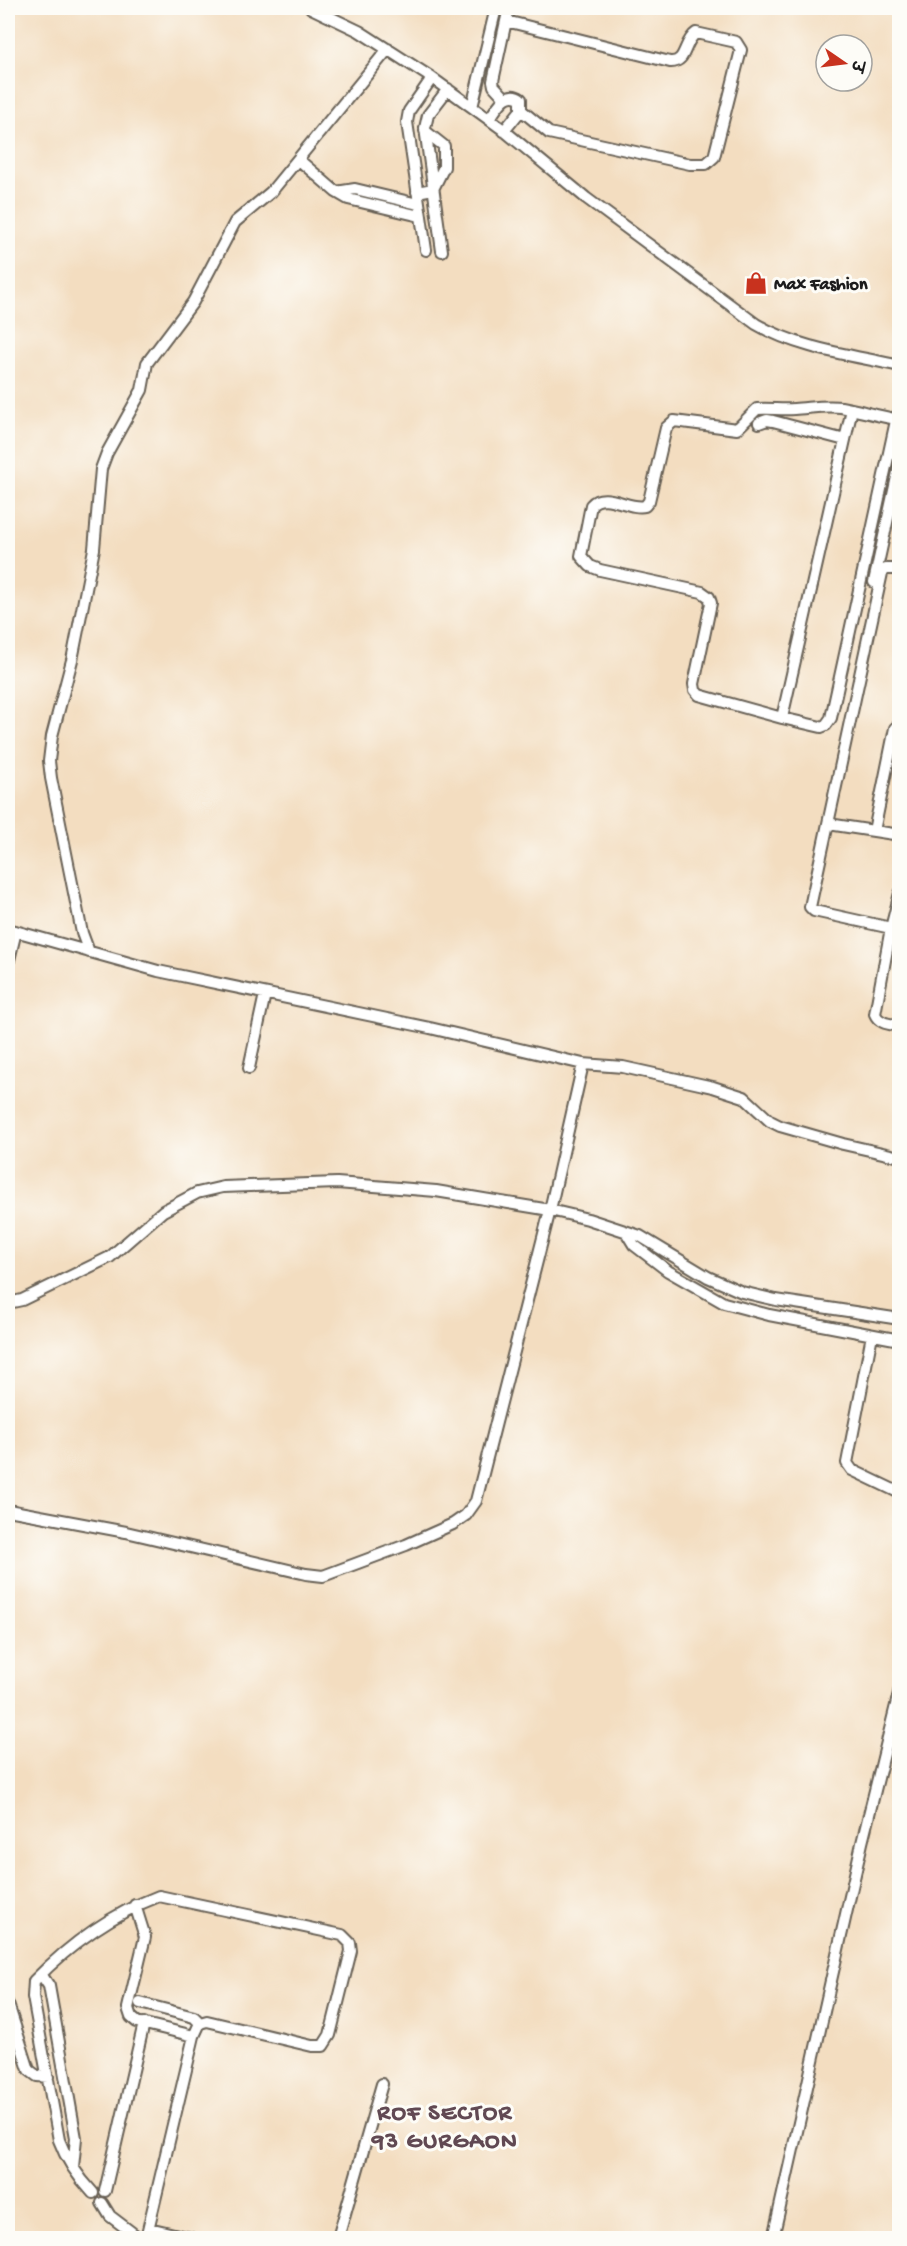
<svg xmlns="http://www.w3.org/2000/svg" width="907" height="2246" viewBox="0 0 907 2246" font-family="'Gochi Hand','Playpen Sans Deva',sans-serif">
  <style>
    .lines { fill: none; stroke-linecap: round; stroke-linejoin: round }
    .minor-casing { stroke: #676055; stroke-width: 14 }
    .minor { stroke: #fff; stroke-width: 10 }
    .labels { text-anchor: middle; stroke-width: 6; stroke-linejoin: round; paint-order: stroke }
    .poi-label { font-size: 18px; font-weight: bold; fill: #1c1c1c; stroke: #fdfcf7; text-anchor: start }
    .district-label { font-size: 24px; font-weight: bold; letter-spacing: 1.5px; fill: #614953; stroke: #fdfcf7 }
  </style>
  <rect width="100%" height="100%" fill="#fdfcf7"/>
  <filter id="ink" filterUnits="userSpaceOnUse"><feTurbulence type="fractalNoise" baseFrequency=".0167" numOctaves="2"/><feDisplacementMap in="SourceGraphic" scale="12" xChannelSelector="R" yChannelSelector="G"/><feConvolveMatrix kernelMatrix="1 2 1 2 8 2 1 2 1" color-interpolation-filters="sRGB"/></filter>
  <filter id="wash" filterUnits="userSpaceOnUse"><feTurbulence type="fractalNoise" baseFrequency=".008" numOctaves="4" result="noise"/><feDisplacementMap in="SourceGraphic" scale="24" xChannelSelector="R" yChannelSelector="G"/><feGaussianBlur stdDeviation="1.35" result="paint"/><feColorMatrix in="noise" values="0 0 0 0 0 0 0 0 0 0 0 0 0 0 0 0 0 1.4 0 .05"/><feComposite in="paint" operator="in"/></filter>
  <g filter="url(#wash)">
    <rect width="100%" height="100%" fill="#f3ddc0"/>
  </g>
  <g filter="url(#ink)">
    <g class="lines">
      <g class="minor-casing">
        <path id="minor" d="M311 8 359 31 432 78 501 128 586 198 756 324C799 349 852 355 900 366
          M506 21 509 8
          M472 107 496 8
          M489 119C497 109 506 88 521 99V110L549 133 690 164H706L714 157 741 50 736 42 696 33C683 42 687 63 670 62L506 21 493 81 494 86 505 98
          M504 131 521 110
          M299 160 336 192 348 199 420 216
          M336 192 355 189 418 204
          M417 192 433 189 444 167V146L425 131
          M426 250 407 122 409 111 432 78
          M442 251 425 128 428 115 448 89
          M852 409 782 718 699 695 695 690 694 684 711 603 709 597 702 592 600 570 590 566 581 556 591 505C604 490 629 510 645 506L649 501 666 428 674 421 737 429 757 409C769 408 782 410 794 409 810 408 825 405 841 407 859 410 877 416 896 419
          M759 423 767 420 773 421 845 440
          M874 582 900 463
          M782 718 821 727 826 725 831 718 897 416 900 412
          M829 822 835 825 900 835
          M874 831 895 728
          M900 893 891 928 875 1014C879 1024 890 1024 900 1026
          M891 928 814 911 810 907 882 573 886 569H900
          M8 929 158 971 430 1028 583 1064 623 1067 713 1087 744 1097 770 1121 780 1126 843 1144 900 1157
          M89 952 82 933 51 778 49 761 52 736 72 660 94 549 101 469 107 453 142 390 147 363 193 302 235 222 271 192 388 49
          M8 964 16 931
          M249 1068 265 994
          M626 1232 634 1245 668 1271 724 1303 769 1315 900 1340
          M8 1303 22 1300 110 1257 163 1211 197 1193 223 1187 337 1183 436 1191 550 1210 588 1219 640 1236 708 1277 742 1292 776 1300 900 1319
          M872 1335 847 1463 852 1470 900 1493
          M8 1510 126 1532 306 1574 323 1576 406 1545 453 1524 466 1515 476 1501 550 1210 583 1064
          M135 1905 145 1937 128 2008 131 2017 137 2022 194 2036 146 2238
          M38 1977H43L49 1986 76 2138 73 2167
          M140 2003 194 2017 200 2023
          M8 2004 29 2070 37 2076 48 2077
          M105 2191 144 2023
          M93 2193C79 2178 66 2159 59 2140L33 1997 34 1981C69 1945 112 1914 159 1896L342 1935 350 1943 351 1951 330 2035 323 2046H312L207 2021 200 2023 194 2036
          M102 2203 110 2216 139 2238
          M149 2228 191 2238
          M338 2238 382 2084
          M773 2238 862 1843 900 1689"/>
      </g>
      <use href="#minor" class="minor"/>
    </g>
  </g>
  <defs>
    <g id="shop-bare" transform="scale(1.8)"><path d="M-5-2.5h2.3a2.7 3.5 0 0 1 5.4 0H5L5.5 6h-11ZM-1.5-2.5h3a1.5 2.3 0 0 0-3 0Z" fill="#c8321e" stroke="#fdfcf7" stroke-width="2.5" paint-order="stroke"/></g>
  </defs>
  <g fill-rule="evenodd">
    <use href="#shop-bare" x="756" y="283"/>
  </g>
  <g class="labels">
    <g class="poi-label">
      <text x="774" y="289">Max Fashion</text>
    </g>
    <g class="district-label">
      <text x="445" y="2119">ROF SECTOR<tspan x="445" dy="28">93 GURGAON</tspan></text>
    </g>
  </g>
  <rect width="907" height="2246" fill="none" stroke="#fdfcf7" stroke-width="30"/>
  <g transform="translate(844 63) rotate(104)"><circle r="28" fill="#fdfcf7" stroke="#a3a29f" stroke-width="1.5"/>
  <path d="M0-4.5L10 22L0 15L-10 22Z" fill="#c8321e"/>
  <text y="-9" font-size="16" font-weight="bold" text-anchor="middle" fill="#1c1c1c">उ</text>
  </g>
</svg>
